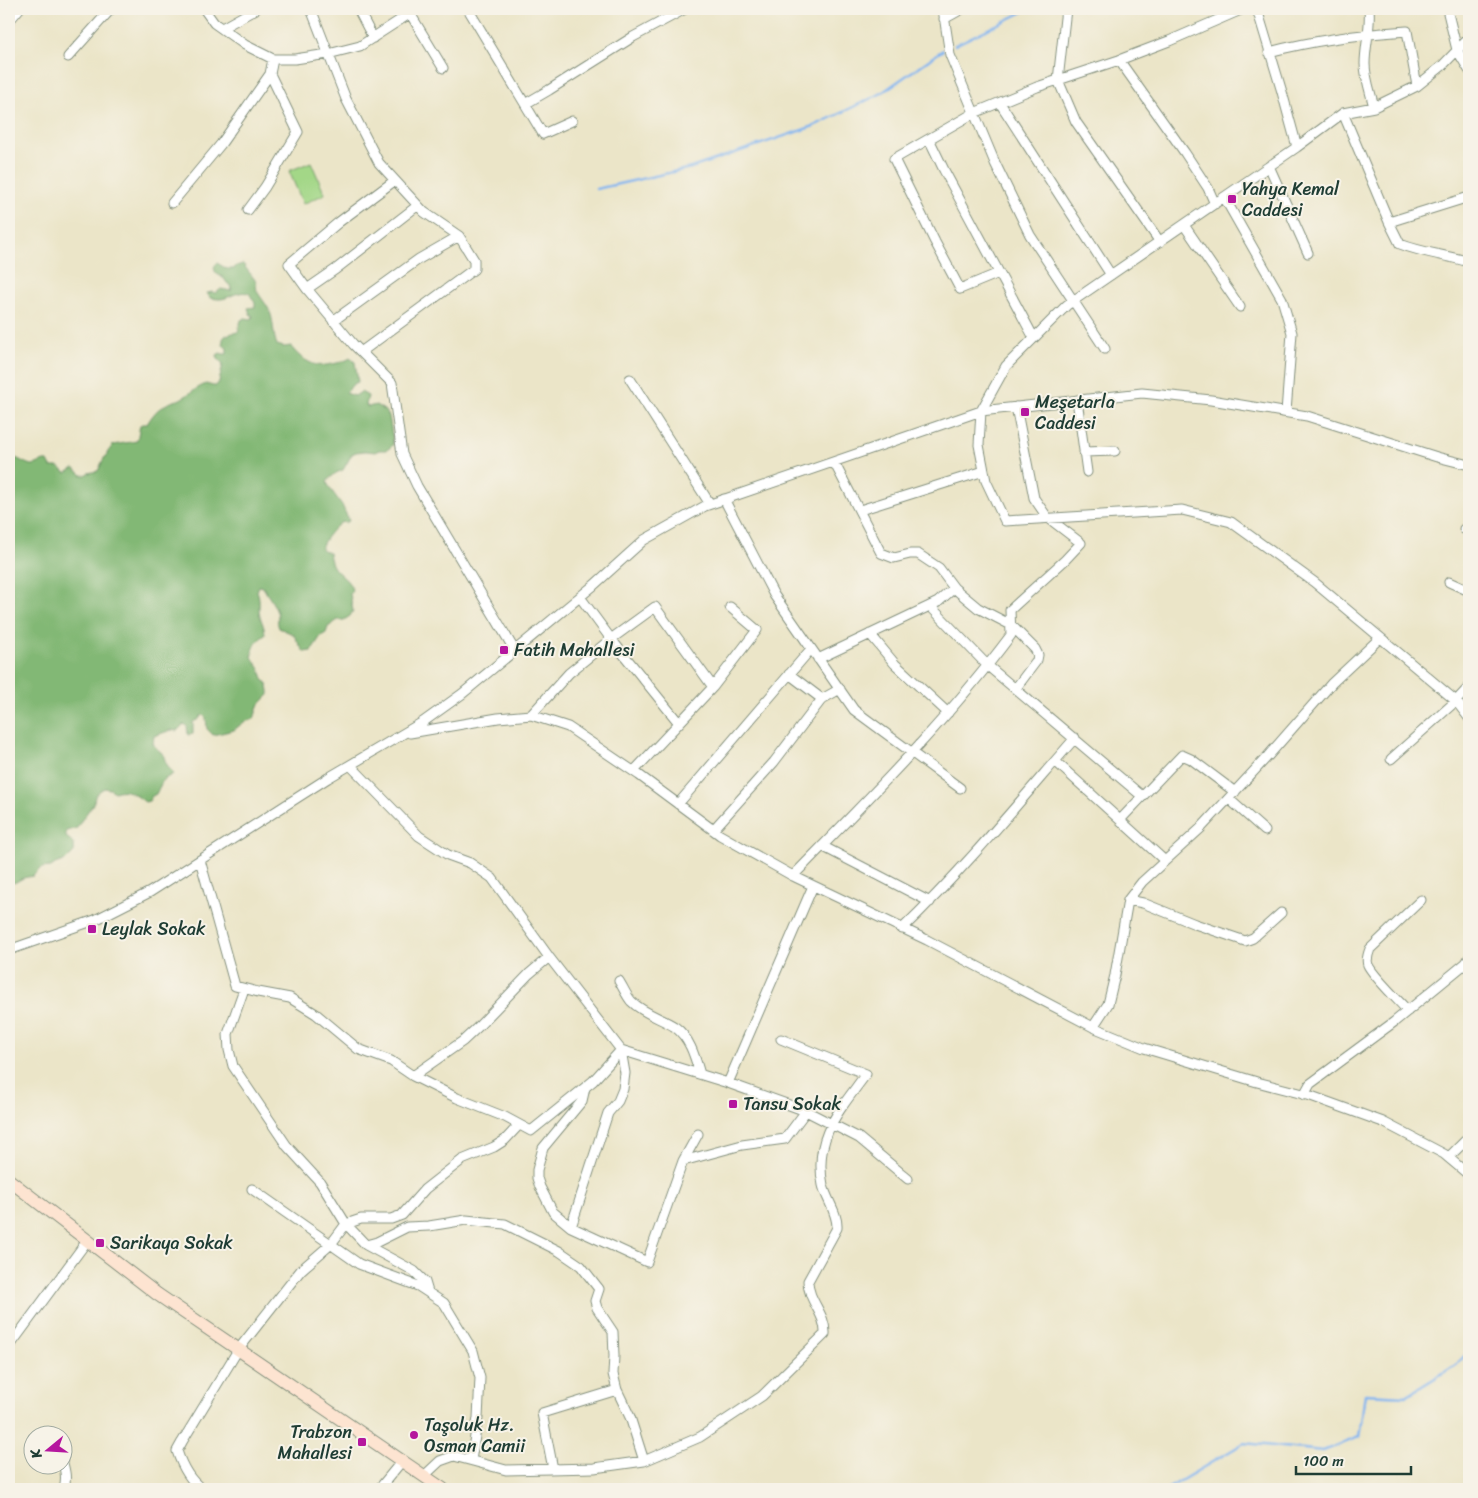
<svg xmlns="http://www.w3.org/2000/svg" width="1478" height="1498" viewBox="0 0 1478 1498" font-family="Sriracha,sans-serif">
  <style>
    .green { fill: #a3d787; stroke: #618a5e }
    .forest { fill: #82b874; stroke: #507a54 }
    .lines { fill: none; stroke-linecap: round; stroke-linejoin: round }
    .stream { stroke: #83b6f0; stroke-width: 2.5 }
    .street-casing { stroke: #85917e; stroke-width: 11 }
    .secondary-casing { stroke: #85917e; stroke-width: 14 }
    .street { stroke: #fff; stroke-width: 9 }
    .secondary { stroke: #fde4d1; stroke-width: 12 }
    .poi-dot { fill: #b5179e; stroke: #f7f3e8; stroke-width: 2 }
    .labels { text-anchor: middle; stroke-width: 4; stroke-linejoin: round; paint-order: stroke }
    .poi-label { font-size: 18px; fill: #1f3d34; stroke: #f7f3e8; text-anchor: start }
  </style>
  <rect width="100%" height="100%" fill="#f7f3e8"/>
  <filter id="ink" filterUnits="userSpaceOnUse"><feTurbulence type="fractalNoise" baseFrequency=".02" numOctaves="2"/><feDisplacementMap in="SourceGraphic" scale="10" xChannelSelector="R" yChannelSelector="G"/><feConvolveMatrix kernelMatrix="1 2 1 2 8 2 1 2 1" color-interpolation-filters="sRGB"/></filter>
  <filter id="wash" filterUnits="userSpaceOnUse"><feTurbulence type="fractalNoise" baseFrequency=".0096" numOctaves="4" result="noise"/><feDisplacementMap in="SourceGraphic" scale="20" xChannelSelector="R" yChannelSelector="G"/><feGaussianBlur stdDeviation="1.12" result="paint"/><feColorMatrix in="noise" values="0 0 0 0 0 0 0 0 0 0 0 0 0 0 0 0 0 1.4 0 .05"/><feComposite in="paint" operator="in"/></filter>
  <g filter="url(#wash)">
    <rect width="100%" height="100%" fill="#ebe5c8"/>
    <path class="green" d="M311 162 325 194 303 204 289 171Z"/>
    <path class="forest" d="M217 263 227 269H234L236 266 243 264C246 269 251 274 255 280 257 283 256 288 257 291 262 300 268 305 271 315 274 325 273 335 277 345L284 347 291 346C296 355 307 362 316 365 322 367 346 362 350 358L355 362 358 382 353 384 346 393 355 396 361 392 368 396 366 405 368 407 376 405 384 410 389 416 393 440V445L387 450H379L375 452 366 451 356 452 352 454 343 470 336 473 329 479 327 482 329 487 342 505 349 521 345 523 342 522C335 526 322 541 321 549L329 553C330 558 331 564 334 568 340 576 350 580 352 590L350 594 353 611 350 616 344 620H338L328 627 326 633 321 636 311 651 304 652 293 634 279 628C276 620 279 619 277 612 274 603 267 595 263 587L259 586 257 591C260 598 259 604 259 611 260 620 265 626 265 635 256 641 253 647 252 657L260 669 263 679 268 685 269 691V695L258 706 254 719 244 722 234 730 213 735 207 729 206 718 203 715 201 716 199 719 193 722V734L188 735 187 726 184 724 177 731 171 730 154 736 153 743 155 747 163 754 166 763 173 774 163 780 156 794 152 796 149 801 145 802C137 796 127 787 115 792L110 789 104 788C90 797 98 797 91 807 86 814 81 820 77 828L66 831V837C73 842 75 843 74 852L66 860 55 864 51 867 41 868 33 876 23 878 16 882 9 884V457C19 457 24 464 32 465 38 465 41 460 48 461L51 467H59L66 473 74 468 82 475H86L88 473 98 471 104 458 107 456V453L113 445 137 441 140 425 142 424H147C155 411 160 406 174 401 178 400 179 400 182 398 191 393 196 388 206 384L213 386H216L219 382 223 364 218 359 217 355 220 353 223 354H227V348L223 345C221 334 229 334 238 332L241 320 245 318 252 319 253 316 250 314 248 308 255 307V303L249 293C235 290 229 300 218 299 215 299 213 298 210 298L207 293 212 292 216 293 221 289 231 291 232 287 227 283 223 277C217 275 215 273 214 267Z"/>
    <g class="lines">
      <path class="stream" d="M955 45 1029 9
        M596 189 691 168 814 126 880 94 943 50
        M1167 1489 1244 1443 1323 1451 1359 1437 1365 1394 1406 1396 1456 1365 1469 1351"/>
    </g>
  </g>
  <g filter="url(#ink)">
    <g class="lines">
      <g class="street-casing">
        <path id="street" d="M204 9 214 23 245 45 273 59H295L328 54 360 46 417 9
          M311 9 346 99 379 163 424 212 459 236 474 260V269L361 352
          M358 9 373 38
          M468 9 543 134 572 121
          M943 9 950 55 995 163 1030 235 1105 349
          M1066 9 1058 80 1076 122 1160 242
          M1257 9 1282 92 1297 147
          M1369 9C1371 27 1365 46 1365 64 1365 78 1371 94 1374 107
          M1447 9 1457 50 1469 70
          M408 10 443 68
          M944 19 962 9
          M9 21 19 9
          M222 28 256 9
          M1469 38 1442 66 1417 86 1374 107 1343 113 1297 147 1067 305 1006 366 981 411 979 445 986 481 1005 521 1182 510 1231 522 1314 582 1456 701 1469 718
          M1269 52C1315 40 1360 34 1407 31L1417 86
          M68 57 111 9
          M1119 60 1185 153 1208 188 1215 204
          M1000 103 1111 275
          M525 104 549 90 633 37 685 9
          M1343 113 1389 222 1400 244C1423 253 1446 255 1469 262
          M929 139 944 170 1034 338
          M1269 166 1308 253
          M394 181 339 222 289 264 307 289 353 344 392 383 402 454 417 486 515 651
          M1224 197 1282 299 1292 333 1286 412
          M172 203 221 144 270 74 273 59
          M248 210 265 187 298 132 270 74
          M1389 222 1469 197
          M1184 225 1240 307
          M999 273 960 289 935 242 894 159 974 113 1037 87 1119 60 1169 41 1243 9
          M307 289 336 269 417 206
          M333 321 419 259 459 236
          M630 379 710 504
          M1077 400 1087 472
          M1084 452 1115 451
          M834 462 881 553 894 558 910 554H918L939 568 954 588 978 608 1011 625 1035 649 1038 655 1037 660 1016 688
          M724 499 774 595 854 710 960 788
          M860 510 984 471
          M1464 529H1469
          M1449 582 1469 591
          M580 597 611 639 679 723
          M930 606 988 666 1142 796
          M870 634 895 664 948 713
          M818 659 938 602 954 588
          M789 674 822 699
          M531 715 569 673 611 639 655 607 713 687
          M410 733 498 718 531 715 568 727 639 775 720 835 793 876 927 940 1093 1027 1144 1048 1257 1082 1311 1096 1383 1122 1444 1154 1469 1175
          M1391 759 1456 701 1469 687
          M1055 761 1075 738
          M350 765 419 836 448 855 470 863 492 878 549 957 621 1050 625 1073 623 1089 618 1101 608 1113 571 1227
          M634 771 713 687 757 630 730 607
          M1229 799 1265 831
          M678 804 811 649
          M1120 820 1182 755 1191 759 1235 792
          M713 830 774 762 822 699 840 689
          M822 846 930 902
          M200 860 235 986 258 992 290 998 316 1014 358 1049 391 1061 413 1076 457 1098 505 1117 531 1131 593 1081 621 1050
          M793 876C868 799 946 722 1011 635L1010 610 1065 560 1081 543 1047 517 1034 498 1016 407
          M1128 900 1143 903 1195 924 1245 941 1253 938 1281 913
          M902 929C957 876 1006 818 1055 761L1165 861
          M9 950 95 920 150 892 328 778 423 722 462 694 593 586 644 540 705 506 981 411 1142 393 1211 400 1307 416 1437 457 1469 465
          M619 981C623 987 626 995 631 1001 644 1014 661 1018 675 1027 690 1038 695 1057 700 1074
          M244 989 228 1034 229 1050 233 1066 287 1146 320 1182 346 1224 366 1245 414 1271 425 1282 428 1292
          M1408 1011C1399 1001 1373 976 1368 965 1366 960 1368 954 1370 949L1421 900
          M1093 1027 1108 1004 1115 975 1128 900 1142 882 1200 829 1268 756 1332 683 1380 638
          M621 1050 728 1083 806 1111 859 1138 908 1179
          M413 1076 463 1041 479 1026 529 974 549 957
          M728 1083 813 886
          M585 1088 582 1101 543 1148 537 1170V1178L540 1187 553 1212 571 1227 647 1262 683 1161 698 1134
          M1304 1095 1310 1084 1394 1022 1466 963 1469 958
          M1449 1157 1469 1137
          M683 1161 742 1145 785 1139 806 1111
          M252 1189 359 1264 418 1286 444 1303 473 1351 480 1378 478 1418 471 1460
          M366 1245 377 1242 407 1227 429 1226 466 1220 505 1224 559 1251 581 1266 599 1289 595 1301 597 1308 613 1332 614 1356 613 1374 617 1390 630 1417 644 1461
          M9 1347 87 1241
          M56 1435V1436
          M553 1469 542 1413 617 1390
          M424 1476 440 1461 454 1456 506 1470 594 1468 644 1461 700 1437 762 1396 825 1334C826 1314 808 1301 808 1281L837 1228C838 1213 826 1199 823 1185 813 1137 840 1110 866 1074L781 1039
          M62 1489 64 1488C67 1478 65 1470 62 1460
          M202 1489C189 1480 182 1466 177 1451L182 1442 238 1350 301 1270 331 1244 346 1224 361 1219H391L402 1215 425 1189 462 1160 494 1147 505 1140 519 1125
          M379 1489 402 1461"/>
      </g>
      <g class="secondary-casing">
        <path id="secondary" d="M9 1180 157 1294 443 1489"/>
      </g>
      <use href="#street" class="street"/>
      <use href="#secondary" class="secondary"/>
    </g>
  </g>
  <g class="poi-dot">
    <rect x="1227" y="194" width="10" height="10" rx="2.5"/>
    <rect x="1020" y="407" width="10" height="10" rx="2.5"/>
    <rect x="499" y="645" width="10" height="10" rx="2.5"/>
    <rect x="87" y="924" width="10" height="10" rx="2.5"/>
    <rect x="728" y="1099" width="10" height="10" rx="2.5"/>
    <rect x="95" y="1238" width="10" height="10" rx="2.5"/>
    <circle cx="414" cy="1435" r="5"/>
    <rect x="357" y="1437" width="10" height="10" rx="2.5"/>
  </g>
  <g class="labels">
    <g class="poi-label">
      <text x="1242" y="195">Yahya Kemal<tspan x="1242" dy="21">Caddesi</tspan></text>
      <text x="1035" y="408">Meşetarla<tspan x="1035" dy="21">Caddesi</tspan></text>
      <text x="514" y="656">Fatih Mahallesi</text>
      <text x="102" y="935">Leylak Sokak</text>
      <text x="743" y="1110">Tansu Sokak</text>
      <text x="110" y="1249">Sarikaya Sokak</text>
      <text x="424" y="1431">Taşoluk Hz.<tspan x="424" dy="21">Osman Camii</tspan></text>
      <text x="352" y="1438" text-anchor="end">Trabzon<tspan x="352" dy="21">Mahallesi</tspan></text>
    </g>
  </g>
  <rect width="1478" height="1498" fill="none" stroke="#f7f3e8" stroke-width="30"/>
  <g transform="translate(48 1450) rotate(252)"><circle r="24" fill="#f7f3e8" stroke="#a1aaa0"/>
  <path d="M0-4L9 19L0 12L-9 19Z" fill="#b5179e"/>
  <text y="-8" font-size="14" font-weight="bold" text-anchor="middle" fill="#1f3d34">K</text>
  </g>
  <path d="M1296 1466v8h115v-8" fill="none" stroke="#1f3d34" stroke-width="2.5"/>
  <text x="1303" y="1466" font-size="15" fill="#1f3d34" stroke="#f7f3e8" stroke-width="4" paint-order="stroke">100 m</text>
</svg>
